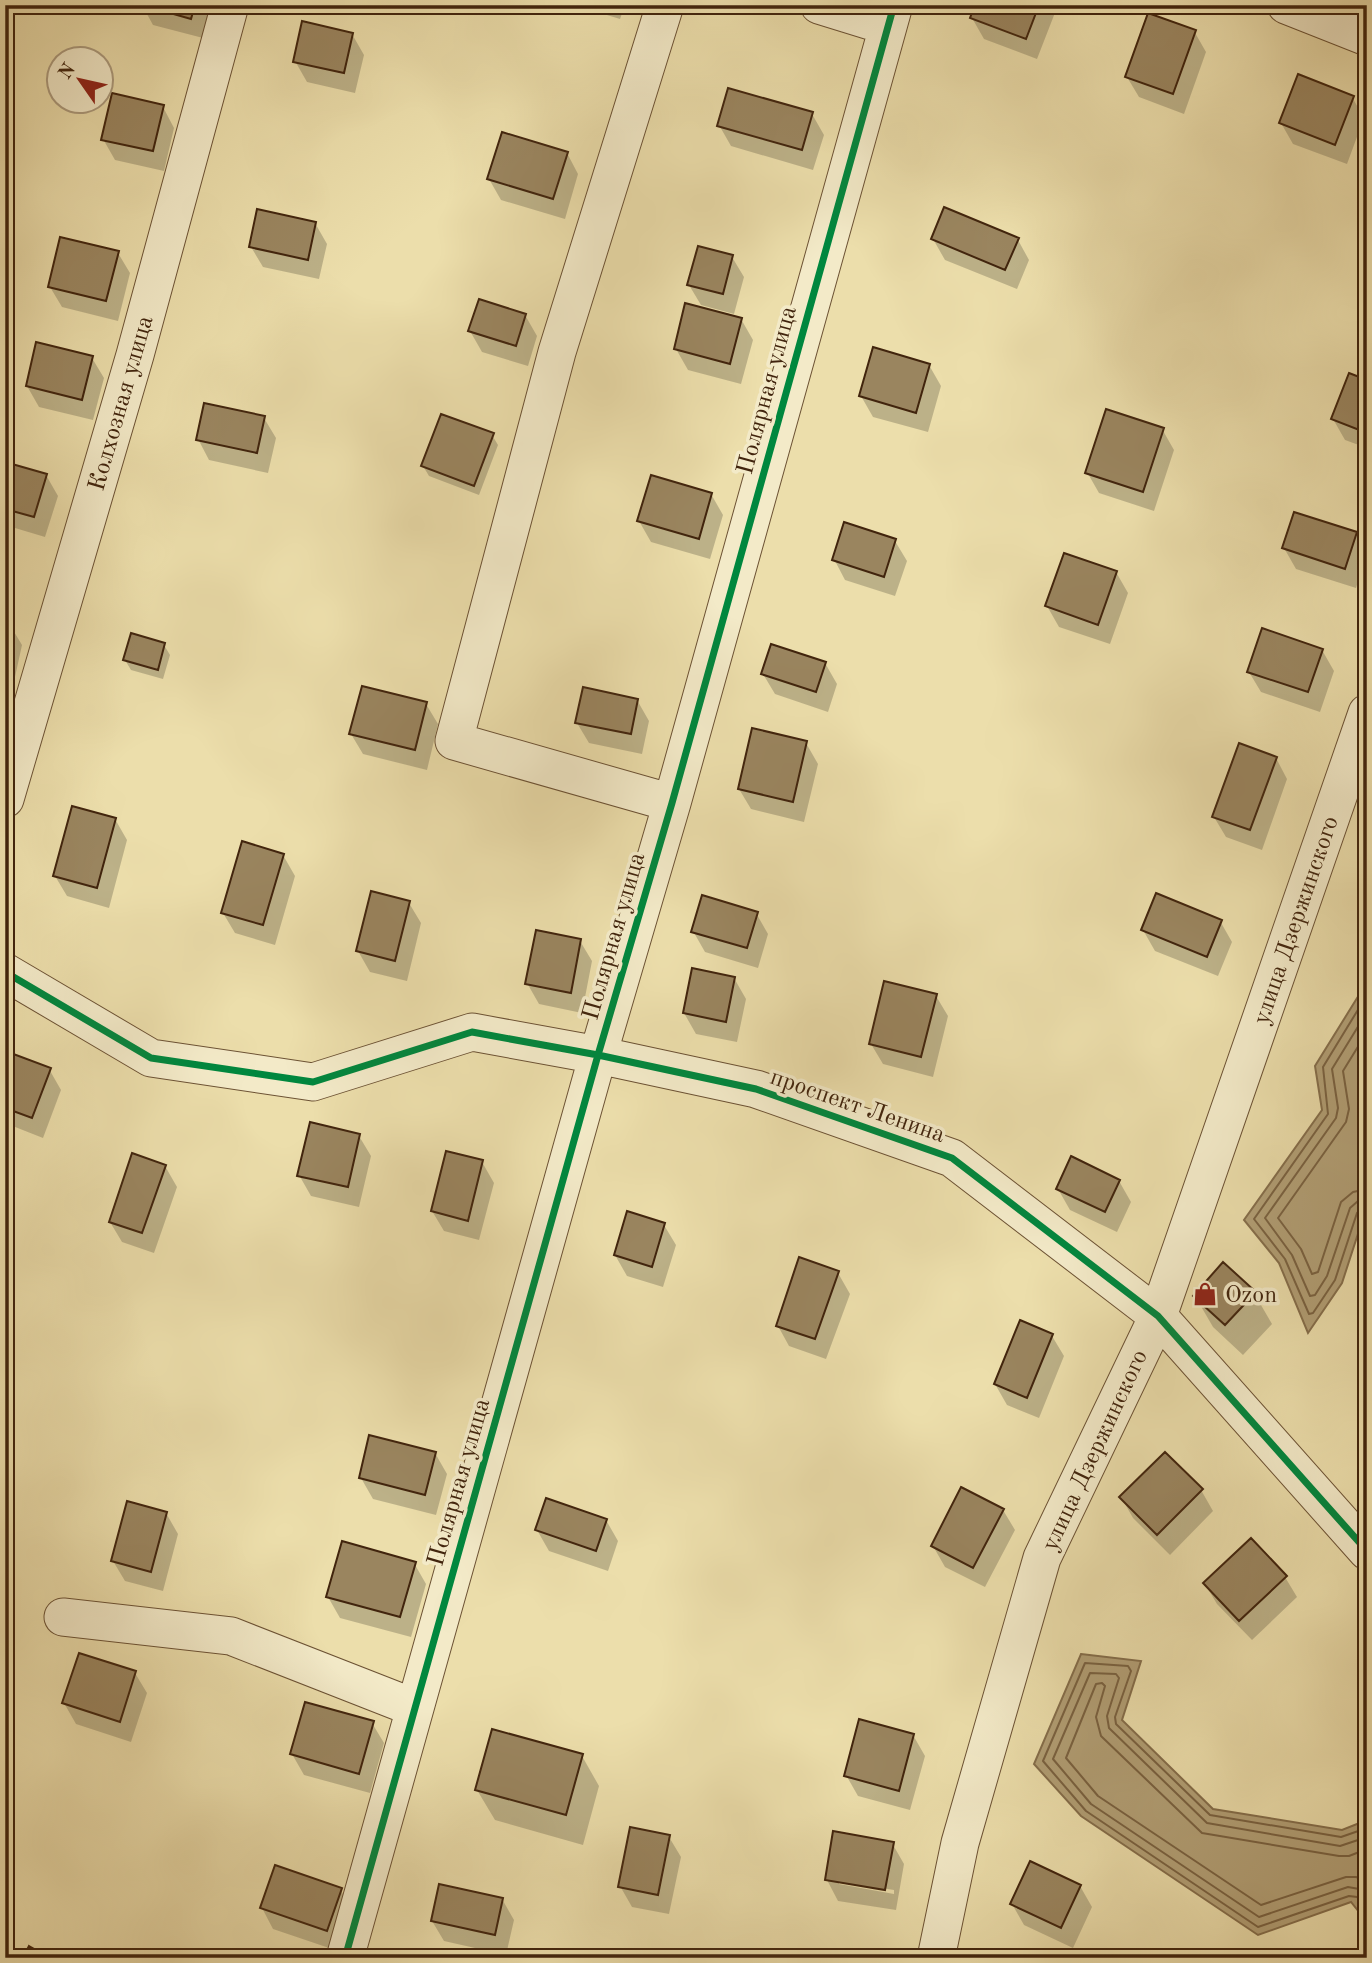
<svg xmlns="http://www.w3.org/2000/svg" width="1372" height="1963" viewBox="0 0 1372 1963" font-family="'Old Standard TT',serif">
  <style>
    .water { fill: #b29f75; stroke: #856e4b; stroke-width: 2 }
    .shadow { fill: #0003; fill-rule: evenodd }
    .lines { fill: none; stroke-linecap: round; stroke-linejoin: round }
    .shore { stroke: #7a6241; stroke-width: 2 }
    .building { fill: #9a855f; stroke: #41240d; stroke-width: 2 }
    .minor-casing { stroke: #6c5234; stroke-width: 39 }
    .minor { stroke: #f3eac8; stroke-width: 37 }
    .cycleway-casing { stroke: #f3eac8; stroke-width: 11 }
    .cycleway { stroke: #00873e; stroke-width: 7 }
    .labels { text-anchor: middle; stroke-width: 7; stroke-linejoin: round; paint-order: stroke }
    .street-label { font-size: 24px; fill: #41240d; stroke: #f3eac8 }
    .poi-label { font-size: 24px; fill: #41240d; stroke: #f3eac8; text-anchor: start }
  </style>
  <rect width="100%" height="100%" fill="#ecdeab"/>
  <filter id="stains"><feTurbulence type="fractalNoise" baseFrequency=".00286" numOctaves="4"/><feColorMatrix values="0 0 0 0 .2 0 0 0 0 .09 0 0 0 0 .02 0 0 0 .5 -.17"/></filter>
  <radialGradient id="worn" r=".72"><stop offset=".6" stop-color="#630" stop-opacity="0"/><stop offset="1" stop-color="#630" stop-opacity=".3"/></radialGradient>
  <path class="water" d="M1367 982V1206L1342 1283 1308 1333 1279 1263 1244 1220 1322 1110 1315 1066Z
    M1081 1654 1141 1661 1122 1720 1213 1809 1342 1830 1367 1820V1922L1351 1902 1258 1935 1081 1816 1034 1764Z"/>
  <path class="shadow" d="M142 5H211L203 38 153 25Z
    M574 5H625L620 19Z
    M977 5H1058L1037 59 984 39 972 18Z
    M1194 31 1206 52 1184 114 1139 97 1127 77Z
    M352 34 364 55 355 93 307 82 295 61Z
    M1352 97 1364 118 1347 164 1293 144 1281 123Z
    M163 107 174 128 164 171 115 160 103 139Z
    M812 114 824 135 813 170 731 146 719 125Z
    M567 153 578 174 565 219 501 200 489 179Z
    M315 223 327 244 319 279 263 267 251 247Z
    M933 239 1018 240 1029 260 1017 289 945 260Z
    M118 253 130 273 118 321 62 307 50 287Z
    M732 257 744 277 734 314 701 305 689 285Z
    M525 315 537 336 528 366 482 352 470 331Z
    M741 319 753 340 741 384 688 370 676 349Z
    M92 358 104 378 93 420 39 407 27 386Z
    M929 365 941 386 928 432 873 417 861 396Z
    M1367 382V448L1345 440 1333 419Z
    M264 418 276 438 268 473 209 460 198 439Z
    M1162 429 1174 450 1154 511 1099 493 1087 472Z
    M492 435 498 445 479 495 429 476 423 466Z
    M5 463 46 475 58 496 45 537 5 525Z
    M711 494 723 515 710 559 651 542 639 521Z
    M1355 533 1367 553 1356 588 1296 569 1284 548Z
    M895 541 907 561 895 596 845 580 834 559Z
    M1116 572 1128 593 1110 644 1059 627 1047 606Z
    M5 624 10 625 22 645 15 677 5 674Z
    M164 645 170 655 163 679 131 670 125 660Z
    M1322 650 1334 671 1320 712 1261 692 1249 672Z
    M825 663 837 684 828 712 775 694 763 674Z
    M637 700 649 721 642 754 589 743 577 723Z
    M426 704 438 724 427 770 363 754 351 734Z
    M806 743 818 764 804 822 751 809 739 789Z
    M1276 758 1287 779 1262 850 1226 837 1214 817Z
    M115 819 127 840 109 908 67 896 55 876Z
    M283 855 295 876 275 945 235 933 223 913Z
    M409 903 421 923 407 981 370 972 358 951Z
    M756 913 768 934 758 968 705 952 693 931Z
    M1220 921 1232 942 1218 976 1155 951 1143 930Z
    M580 941 592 961 582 1013 539 1004 527 983Z
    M734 978 746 999 737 1042 696 1034 684 1013Z
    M936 996 948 1016 933 1077 883 1064 871 1044Z
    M5 1065 49 1069 61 1090 43 1138 5 1123Z
    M359 1136 371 1156 359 1207 311 1196 299 1175Z
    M482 1162 494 1183 479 1240 444 1231 432 1211Z
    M165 1166 177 1187 154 1253 122 1242 110 1222Z
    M1119 1181 1131 1202 1117 1232 1070 1210 1058 1189Z
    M664 1225 676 1245 663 1287 627 1276 615 1255Z
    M838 1273 850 1294 826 1359 789 1346 778 1326Z
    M1254 1293 1272 1324 1243 1355 1213 1327 1195 1296Z
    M1052 1336 1064 1356 1039 1418 1007 1405 995 1384Z
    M435 1453 447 1474 436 1515 373 1499 361 1478Z
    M1201 1490 1213 1511 1170 1555 1133 1518 1121 1497Z
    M1003 1510 1015 1530 985 1587 945 1567 933 1546Z
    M166 1513 178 1534 163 1591 125 1581 113 1561Z
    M606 1520 618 1541 608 1571 549 1551 537 1530Z
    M5 1546 15 1564 6 1596H5Z
    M414 1563 426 1584 411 1637 340 1618 328 1597Z
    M1285 1577 1297 1597 1252 1640 1217 1604 1205 1584Z
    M135 1673 147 1693 131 1742 76 1724 64 1703Z
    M372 1723 384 1743 370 1793 304 1775 292 1754Z
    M913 1735 925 1756 910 1810 858 1796 846 1775Z
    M582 1756 599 1786 583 1845 495 1820 477 1790Z
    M669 1837 681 1857 669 1914 632 1907 620 1886Z
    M892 1843 904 1864 896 1910 838 1901 827 1880ZM839 1881 894 1890V1894L839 1884Z
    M1080 1886 1092 1907 1073 1948 1024 1925 1012 1904Z
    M340 1889 352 1910 338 1951 273 1929 262 1908Z
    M502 1899 514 1920 506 1955 444 1941 432 1921Z"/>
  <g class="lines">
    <path class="shore" d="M1367 995 1323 1067 1328 1114 1254 1219 1285 1259 1309 1314 1313 1313 1335 1280 1357 1213 1361 1209H1367
      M1367 1012 1332 1069 1338 1108 1336 1118 1265 1218 1292 1255 1310 1296 1315 1295 1327 1276 1350 1208 1358 1201 1367 1200
      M1367 1032 1343 1071 1349 1109 1346 1122 1278 1218 1301 1249 1312 1274 1318 1272 1341 1202 1353 1192 1367 1189
      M1367 1828 1341 1837 1210 1815 1116 1724 1115 1717 1131 1671 1128 1666 1085 1663 1043 1761 1086 1811 1258 1927 1349 1896 1357 1897 1367 1910
      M1367 1837 1340 1846 1207 1823 1109 1728 1107 1716 1119 1678 1116 1674 1090 1673 1053 1759 1091 1804 1259 1917 1348 1887 1359 1889 1367 1896
      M1367 1849 1349 1856H1339L1202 1833 1101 1736 1096 1717 1105 1686 1102 1683 1096 1684 1066 1758 1098 1796 1261 1905 1346 1877H1356L1367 1881"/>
  </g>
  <path class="building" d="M142 5H195L191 19Z
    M975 5H1039L1026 39 970 18Z
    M1148 13 1196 30 1173 94 1125 77Z
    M302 21 353 33 344 73 293 62Z
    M1298 74 1354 96 1335 145 1279 123Z
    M728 88 813 112 802 150 717 126Z
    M112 93 164 105 153 151 101 140Z
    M502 132 568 152 553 199 487 179Z
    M944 207 1019 238 1005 270 931 239Z
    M257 209 316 222 308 260 249 247Z
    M60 237 119 251 106 301 48 287Z
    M698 246 733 255 723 294 687 285Z
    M479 299 526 314 516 346 468 331Z
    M685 303 742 318 730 364 674 349Z
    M36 342 93 356 82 400 26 386Z
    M873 347 930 364 916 413 859 396Z
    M1349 373 1367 380V433L1331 419Z
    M204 403 265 416 257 453 196 440Z
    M1106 409 1164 428 1143 492 1085 473Z
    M441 414 494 433 474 486 421 466Z
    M5 462 47 474 34 517 5 509Z
    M651 475 712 493 699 539 637 521Z
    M1294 512 1357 532 1345 569 1282 548Z
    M844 522 896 539 884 577 832 560Z
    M1064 553 1117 571 1098 625 1045 606Z
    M1262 628 1323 649 1308 692 1247 672Z
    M131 633 165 643 158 670 123 660Z
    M771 644 826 662 816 692 761 674Z
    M362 686 427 702 415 750 349 734Z
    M583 687 638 699 631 734 575 723Z
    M752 728 807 741 793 802 738 789Z
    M1239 743 1277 757 1250 830 1212 817Z
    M72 806 116 818 97 888 53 876Z
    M242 841 284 854 263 925 221 913Z
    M371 891 410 901 395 961 356 951Z
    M1156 893 1222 920 1207 957 1141 930Z
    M702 895 758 912 747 948 691 932Z
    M536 930 581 939 571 993 525 984Z
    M692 968 735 977 726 1022 683 1013Z
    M884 981 937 994 921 1057 869 1044Z
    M8 1052 51 1068 32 1118 5 1108V1060Z
    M310 1122 360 1134 348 1187 297 1176Z
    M446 1151 483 1160 468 1221 431 1211Z
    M132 1153 166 1165 142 1233 109 1222Z
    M1071 1156 1120 1180 1105 1212 1056 1189Z
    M627 1211 665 1223 652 1267 614 1255Z
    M799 1257 839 1271 815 1339 776 1326Z
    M1223 1262 1256 1292 1225 1325 1193 1296Z
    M1020 1320 1053 1334 1027 1398 994 1384Z
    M369 1435 436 1452 425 1495 359 1478Z
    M1165 1452 1203 1489 1157 1535 1119 1497Z
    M961 1487 1004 1509 973 1568 931 1546Z
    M546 1498 607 1519 596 1551 535 1530Z
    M127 1501 167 1512 151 1572 111 1561Z
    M1251 1538 1287 1576 1239 1621 1203 1583Z
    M342 1541 416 1562 400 1617 326 1597Z
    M79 1653 136 1671 120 1722 62 1703Z
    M305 1702 374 1721 359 1774 290 1754Z
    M859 1719 914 1734 899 1791 844 1776Z
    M492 1729 583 1754 566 1815 475 1790Z
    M630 1827 670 1835 658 1895 618 1887Z
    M833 1831 894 1842 885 1890 825 1880Z
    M1030 1861 1081 1885 1061 1928 1010 1904Z
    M275 1865 342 1888 327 1931 260 1908Z
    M439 1884 503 1898 495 1935 431 1921Z
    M29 1946 50 1958H23Z"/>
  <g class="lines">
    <g class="minor-casing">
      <path id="minor" d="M665 5 557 352 454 741 672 803
        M819 5 887 26
        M1286 5 1367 37
        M5 799 135 355 230 5
        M5 972 151 1058 313 1082 472 1032 598 1055 756 1089 952 1158 1158 1316 1367 1551
        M63 1617 231 1636 415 1708
        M345 1958 598 1055 672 803 894 5
        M936 1958 960 1843 1042 1558 1158 1316 1367 713"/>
    </g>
    <use href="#minor" class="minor"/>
    <g class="cycleway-casing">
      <path id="cycleway" d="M5 972 151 1058 313 1082 472 1032 598 1055 756 1089 952 1158 1158 1316 1367 1551
        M345 1958 598 1055 672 803 894 5"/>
    </g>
    <use href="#cycleway" class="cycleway"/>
  </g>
  <defs>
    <g id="shop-bare" transform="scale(1.89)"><path d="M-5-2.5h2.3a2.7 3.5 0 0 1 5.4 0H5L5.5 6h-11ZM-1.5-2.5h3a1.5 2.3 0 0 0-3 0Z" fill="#8f2418" stroke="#f3eac8" stroke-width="2.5" paint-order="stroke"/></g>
  </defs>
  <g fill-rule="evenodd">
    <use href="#shop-bare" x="1205" y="1294"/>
  </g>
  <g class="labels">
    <g class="street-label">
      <text transform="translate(766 390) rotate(-75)" y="8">Полярная улица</text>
      <text transform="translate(120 403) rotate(-74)" y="8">Колхозная улица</text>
      <text transform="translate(1295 920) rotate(-71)" y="8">улица Дзержинского</text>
      <text transform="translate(613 936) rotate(-74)" y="8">Полярная улица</text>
      <text transform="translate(858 1105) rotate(19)" y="8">проспект Ленина</text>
      <text transform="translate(1094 1450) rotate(-65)" y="8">улица Дзержинского</text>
      <text transform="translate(458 1482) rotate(-74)" y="8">Полярная улица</text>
    </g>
    <g class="poi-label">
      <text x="1225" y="1302">Ozon</text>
    </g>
  </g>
  <rect width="1372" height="1963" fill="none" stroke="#ecdeab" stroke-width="28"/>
  <rect x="7" y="7" width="1358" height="1949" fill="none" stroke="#41240d" stroke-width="3.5"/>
  <rect x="14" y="14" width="1344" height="1935" fill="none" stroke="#41240d" stroke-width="2"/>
  <g transform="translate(80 80) rotate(304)"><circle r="33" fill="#f3eac8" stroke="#ac9b7d" stroke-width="2"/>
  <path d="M0-5L12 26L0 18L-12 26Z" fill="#8f2418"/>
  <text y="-10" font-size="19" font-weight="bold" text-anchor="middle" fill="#41240d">N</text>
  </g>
  <rect width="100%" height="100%" filter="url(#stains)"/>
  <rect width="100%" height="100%" fill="url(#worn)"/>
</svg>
